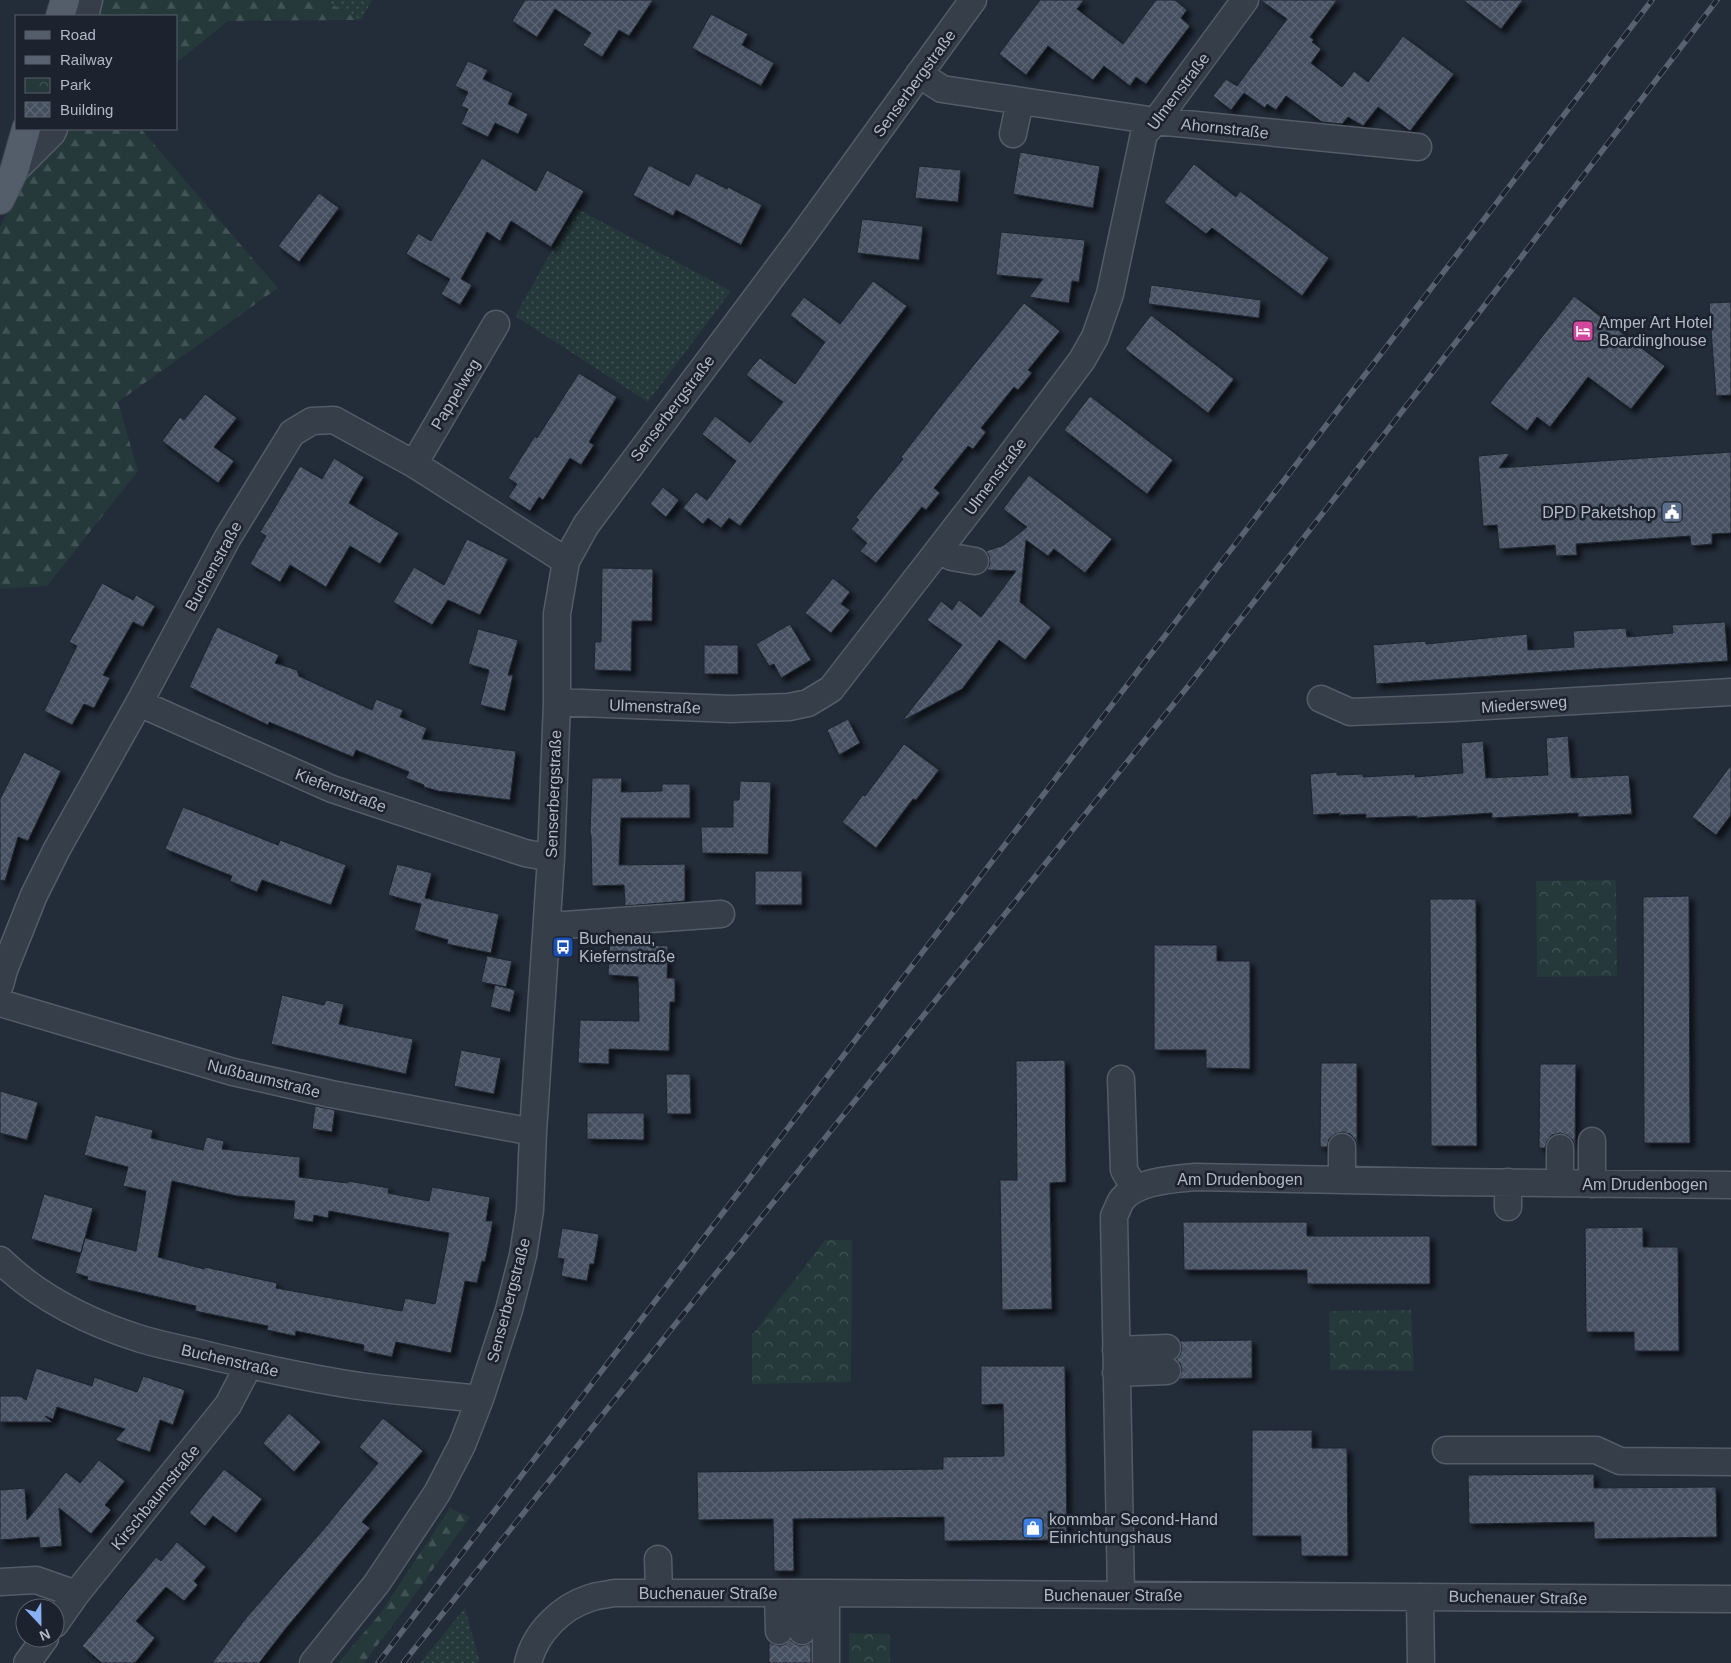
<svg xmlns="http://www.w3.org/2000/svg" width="1731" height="1663" viewBox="0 0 1731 1663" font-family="Helvetica,sans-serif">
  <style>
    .grass { fill: url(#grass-dots) }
    .forest { fill: url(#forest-firs) }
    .park { fill: url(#park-crowns) }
    .building { fill: url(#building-cross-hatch); stroke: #1e2530; fill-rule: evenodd; filter: url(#shadow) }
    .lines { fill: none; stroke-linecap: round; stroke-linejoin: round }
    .minor-casing { stroke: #545c67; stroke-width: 29 }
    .major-casing { stroke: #404753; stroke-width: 30 }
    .minor { stroke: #363e4a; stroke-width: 26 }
    .major { stroke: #545d6a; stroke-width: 28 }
    .rail-casing { stroke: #586271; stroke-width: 5.5 }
    .rail { stroke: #1c232e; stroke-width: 4; stroke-dasharray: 11; stroke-linecap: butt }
    .labels { text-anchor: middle; stroke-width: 5; stroke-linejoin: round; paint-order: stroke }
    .street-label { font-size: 16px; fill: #b1b9c6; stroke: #1c232e }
    .poi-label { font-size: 16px; fill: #b1b9c6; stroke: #1c232e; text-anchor: start }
  </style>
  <defs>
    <pattern id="grass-dots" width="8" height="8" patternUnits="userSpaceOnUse" patternTransform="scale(1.25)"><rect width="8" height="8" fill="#25383a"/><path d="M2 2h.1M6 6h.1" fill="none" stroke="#425355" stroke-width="1.8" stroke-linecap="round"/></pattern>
    <pattern id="forest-firs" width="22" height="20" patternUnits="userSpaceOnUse" patternTransform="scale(1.25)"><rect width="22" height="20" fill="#25383a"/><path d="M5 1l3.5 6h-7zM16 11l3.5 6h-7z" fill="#425355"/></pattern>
    <pattern id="park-crowns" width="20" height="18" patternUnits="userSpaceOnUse" patternTransform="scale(1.25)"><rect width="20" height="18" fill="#25383a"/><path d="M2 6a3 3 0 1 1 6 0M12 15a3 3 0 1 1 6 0" fill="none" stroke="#425355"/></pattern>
    <pattern id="building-cross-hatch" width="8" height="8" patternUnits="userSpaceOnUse" patternTransform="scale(1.25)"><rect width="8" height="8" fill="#444f5e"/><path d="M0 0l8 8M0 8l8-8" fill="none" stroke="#5d6674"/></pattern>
    <filter id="shadow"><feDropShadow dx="4.5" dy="4.5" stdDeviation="2.5" flood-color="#0009"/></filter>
  </defs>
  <rect width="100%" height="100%" fill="#232c39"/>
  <path class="grass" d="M323 0H372L361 20Z
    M576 208 731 291 648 402 515 316Z
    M465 1608 480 1663H420Z"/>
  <path class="forest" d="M79 0H323L361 20 228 21 176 63V16H74Z
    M40 129H141L278 288 118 402 138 471 47 586 0 589V227L29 166Z
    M450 1508 470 1517 404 1610 364 1663H338L379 1615Z"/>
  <path class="park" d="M1616 880 1617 976 1537 977 1536 881Z
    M825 1240H852L851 1382 752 1384V1335Z
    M1411 1310 1414 1371 1330 1370 1329 1311Z
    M849 1633 890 1634V1663H849Z"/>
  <path class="building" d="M525 0H653L629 36 619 30 602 57 583 45 591 33 555 9 537 37 512 21Z
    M1040 0H1084L1077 9 1123 44 1156 0H1175L1187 10 1181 18 1190 26 1146 84 1136 77 1130 86 1104 66 1093 80 1048 46 1026 75 999 54Z
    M1260 0H1337L1310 37 1314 40 1312 42 1321 49 1311 63 1342 87 1354 71 1368 82 1403 36 1454 74 1410 131 1378 107 1363 126 1348 117 1342 124 1322 122 1286 96 1276 110 1267 104 1265 108 1244 93 1231 110 1213 96 1226 79 1237 86 1287 19Z
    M1463 0H1523L1501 29Z
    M711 14 748 34 742 45 774 63 761 86 692 48Z
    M468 61 488 70 483 79 513 93 508 104 528 114 518 134 495 123 488 137 461 124 468 109 461 106 468 92 455 86Z
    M1020 152 1100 166 1093 208 1013 194Z
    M482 158 536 191 547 170 584 191 551 247 511 221 500 241 487 232 461 279 472 285 460 305 441 294 450 279 406 254 418 233 431 241Z
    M1194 164 1236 197 1240 191 1329 258 1302 296 1212 228 1206 234 1164 202Z
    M649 165 689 186 696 173 727 189 728 187 762 205 741 245 676 210 673 216 633 195Z
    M919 166 961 170 958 202 915 198Z
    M319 193 339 208 299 262 278 246Z
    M862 219 923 226 919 260 857 253Z
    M1001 232 1085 240 1079 282 1072 281 1069 303 1029 297 1043 279 996 275Z
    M873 281 907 306 740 526 729 518 721 528 708 518 703 524 683 508 696 492 707 500 736 461 702 434 715 416 750 443 783 402 746 375 753 366 760 358 795 384 825 342 790 315 804 297 840 324Z
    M1151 285 1261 300 1259 318 1148 304Z
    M1574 296 1665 366 1631 409 1588 377 1550 427 1537 417 1527 431 1490 403Z
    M1731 302V395L1716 396 1709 303Z
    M1024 303 1060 331 1028 370 1032 373 1018 390 1014 387 981 428 986 432 973 449 968 446 934 488 940 493 933 501 926 510 922 507 876 563 860 551 867 543 851 529 859 520 856 517 903 459 901 457 947 398Z
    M1151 315 1234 379 1208 413 1125 349Z
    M579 373 617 397 589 442 594 445 581 465 570 458 543 500 539 497 530 511 508 497 517 484 508 478 535 436 537 438Z
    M205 394 237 418 214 447 234 461 218 483 162 441 180 417 184 420Z
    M1090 396 1173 460 1147 494 1064 430Z
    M1731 452V533L1712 534V544L1691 546 1690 536 1576 544 1577 555 1556 556 1555 545 1499 549 1497 525 1483 526 1478 456 1510 453 1499 468Z
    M334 458 364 477 349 503 399 533 380 564 350 546 326 587 290 565 280 582 250 564 266 536 260 532 300 466 322 479Z
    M1029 475 1112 539 1085 573 1054 549 1048 556 1026 540 1020 602 1051 627 1025 660 999 640 962 689 902 721 962 645 927 620 941 601 952 610 959 600 981 617 1016 571 987 570 990 563 989 556 986 551 1004 545 1027 527 1003 509Z
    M663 487 679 500 666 517 650 504Z
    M467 539 508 559 480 615 448 600 432 625 393 602 414 567 444 585Z
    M602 568 653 569 652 621H632L631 671 594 670 595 642H601Z
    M833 578 850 592 841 604 850 610 831 633 805 613Z
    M102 583 133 600 136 595 155 606 143 627 133 622 103 675 110 678 94 708 84 704 72 725 44 711 77 646 69 642Z
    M1725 622 1728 661 1576 670 1376 684 1373 645 1426 641V644L1527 634 1528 650 1574 647 1573 631 1626 628 1627 637 1673 633 1672 625Z
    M790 624 811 660 781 678 774 664 769 666 756 644Z
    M217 627 279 655 275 663 297 670 299 676 372 710 376 699 403 710 400 717 427 728 422 739 516 751 510 800 438 791 424 787V785L406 778 409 772 356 750 353 757 269 722 268 725 189 687Z
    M478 629 518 640 508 675H513L505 711 480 705 489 670 468 664Z
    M704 645H738V674H704Z
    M848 719 860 743 839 755 827 730Z
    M1568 736 1571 778 1629 775 1632 814 1578 817V813L1492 818V813L1416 818 1417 816 1366 818V814L1339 815 1340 813 1313 815 1310 774 1337 772V775L1363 774V777L1415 774V777L1463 773 1461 743 1483 741 1486 778 1548 775 1546 738Z
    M904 744 939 770 916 800 913 799 876 848 842 822 863 795 865 796Z
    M24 752 61 771 28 841 18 837 5 881 0 880V799Z
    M1731 765V815L1716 835 1692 817Z
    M592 778H622L621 792 662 791V784H690V818H621L619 865 685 864V901L625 906 624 885 592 886 591 835 590 834Z
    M740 781 771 782 768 854 702 853 701 827H733V800H739Z
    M183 807 278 845 280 840 346 865 331 905 262 880 257 892 230 881 232 876 165 849Z
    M397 864 432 873 425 898 499 914 491 953 447 944 448 940 414 930 421 904 388 895Z
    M755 871H802V905H755Z
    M1689 896 1690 1143H1644L1643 897Z
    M1430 899H1476L1477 1146H1431Z
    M644 934V945L668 946 667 978H675V1002H670L669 1051 609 1049V1064L578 1063 580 1020 639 1021 638 977 608 975 610 937Z
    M1154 945H1217V961H1250V1069L1206 1068V1050H1154Z
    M487 956 512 961 506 987 481 982Z
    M495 985 515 990 510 1012 490 1007Z
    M282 995 324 1005 326 1000 344 1004 339 1024 413 1039 406 1074 271 1044Z
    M461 1050 501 1058 494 1094 454 1086Z
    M1065 1060 1066 1182 1050 1183 1052 1309 1002 1310 1000 1180H1017L1016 1061Z
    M1321 1063H1357V1146L1355 1139 1350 1134 1342 1132 1335 1134 1329 1139 1327 1147H1320Z
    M1540 1064H1576L1575 1148 1573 1140 1567 1135 1560 1133 1552 1135 1547 1141 1545 1148H1539Z
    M666 1074H690L691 1114H667Z
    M0 1091 38 1102 27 1140 0 1133Z
    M315 1106 335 1110 332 1132 312 1129Z
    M587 1113H644V1140L587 1139Z
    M95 1115 153 1130 151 1138 203 1150 206 1137 224 1141 222 1149 300 1157 299 1177 348 1183V1181L389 1188 388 1193 429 1201 432 1187 490 1197 486 1221H493L485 1262 482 1261 477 1283 465 1281 451 1353 396 1342 392 1357 363 1351 364 1345 296 1331 295 1336 267 1330 268 1326 195 1311 196 1306 87 1280 88 1277 75 1273 85 1238 136 1251 146 1191 123 1186 128 1167 84 1155ZM172 1181 237 1196 295 1201 293 1219 313 1222 314 1215 328 1218 329 1211 449 1233 435 1304 405 1298 402 1311 276 1288 277 1283 205 1267 204 1269 158 1257Z
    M44 1194 93 1208 81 1253 31 1239Z
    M1183 1222H1307V1236H1430V1284H1307V1270H1184Z
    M1643 1227V1247H1678L1679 1351H1634V1332H1586L1585 1228Z
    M562 1228 599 1234 594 1264H590L587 1281 561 1276 564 1259 557 1258Z
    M1252 1340V1378L1179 1379 1182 1370 1180 1363 1176 1360 1180 1355 1182 1348 1180 1341Z
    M981 1366H1065L1067 1540 944 1541V1517L793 1519 794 1571H774L773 1519 698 1520 697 1472 943 1469V1457L1004 1456 1003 1404 981 1405Z
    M36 1368 92 1386 94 1377 137 1392 143 1376 185 1390 173 1425 160 1420 150 1452 115 1440 125 1429 57 1407 53 1419 45 1416 52 1422H0V1396H20L26 1400Z
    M289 1413 321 1442 294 1472 263 1443Z
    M383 1418 423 1451 362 1522 370 1528 287 1627 259 1663H212L246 1618 323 1530 378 1463 359 1447Z
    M1252 1430H1312V1448H1347L1348 1556H1301V1536H1252Z
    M99 1460 125 1481 105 1505 111 1510 91 1534 59 1508 62 1546 40 1548 39 1537 0 1540V1490L25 1488 27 1520 66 1472 80 1483Z
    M224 1469 262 1499 236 1533 213 1516 205 1526 189 1513Z
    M1594 1474V1488L1716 1487 1717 1537 1594 1539V1522L1469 1524 1468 1475Z
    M177 1542 206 1567 194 1581 198 1585 184 1601 166 1587 136 1621 155 1638 135 1663H102L82 1646 156 1557 161 1561Z
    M790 1640 795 1644 802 1646 811 1643V1663H769V1642L772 1644 780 1646 786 1644Z"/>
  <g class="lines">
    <g class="minor-casing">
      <path id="minor" d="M85 16 89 0
        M919 74 942 89 1035 103 1156 121 1418 147
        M1013 134 1020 101
        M14 171 52 133 54 129
        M414 464 496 324
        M939 550 952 557 975 561
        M1321 699 1350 712 1453 708 1731 692
        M557 702 731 709 789 707 808 703 831 689 978 499 1082 360 1095 337 1110 294 1144 134 1156 121 1245 0
        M139 703 332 789 525 853 551 858
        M547 924 564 925 721 914
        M0 985 4 970 34 895 57 849 139 703 228 537 292 433 312 421 334 420 414 464 566 561
        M0 1003 233 1072 331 1094 533 1132
        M1121 1079 1124 1170 1135 1189
        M1342 1147V1179
        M1508 1182V1207
        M1560 1183V1148
        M1592 1184V1141
        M0 1260C39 1298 90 1323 141 1339 164 1346 188 1350 211 1356 262 1368 315 1380 367 1387 405 1392 443 1395 480 1399
        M1116 1350 1167 1348
        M1116 1373 1167 1371
        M1446 1450H1596L1620 1461 1731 1462
        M658 1559 659 1592
        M0 1582 36 1580 76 1594
        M778 1593 779 1631
        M801 1593 802 1631
        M826 1593V1663
        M1121 1595 1114 1216C1117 1211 1118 1206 1121 1201 1134 1181 1174 1179 1195 1177L1442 1182 1731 1185
        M1420 1597 1421 1663
        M55 1624 76 1594 228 1405 249 1365
        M27 1663 45 1638
        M313 1663 377 1583 437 1493 462 1445 480 1399 509 1310 523 1255 530 1210 533 1132 551 858 557 702V614L566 561 586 525 803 235 973 0
        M528 1663C535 1633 561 1607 590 1598 598 1595 606 1595 614 1593H826L1731 1599"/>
    </g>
    <g class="major-casing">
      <path id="major" d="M60 16 65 0
        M0 200 14 171 26 129"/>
    </g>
    <use href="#minor" class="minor"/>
    <use href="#major" class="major"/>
    <g class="rail-casing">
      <path id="rail" d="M378 1663 1652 0
        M403 1663 1189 685 1481 310 1717 0"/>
    </g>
    <use href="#rail" class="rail"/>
  </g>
  <defs>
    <g id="hotel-square" transform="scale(1.125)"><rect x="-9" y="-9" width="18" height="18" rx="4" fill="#d1479c" stroke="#1c232e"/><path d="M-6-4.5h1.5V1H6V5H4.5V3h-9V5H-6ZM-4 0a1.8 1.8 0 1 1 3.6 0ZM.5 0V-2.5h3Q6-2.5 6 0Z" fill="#fff"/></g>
    <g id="civic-square" transform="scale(1.125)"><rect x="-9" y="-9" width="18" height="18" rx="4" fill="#5c6f8a" stroke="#1c232e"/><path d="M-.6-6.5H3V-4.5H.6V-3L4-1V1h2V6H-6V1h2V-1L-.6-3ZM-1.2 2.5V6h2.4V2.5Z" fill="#fff"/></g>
    <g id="bus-square" transform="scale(1.125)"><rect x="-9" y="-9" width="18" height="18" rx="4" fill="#1a4fb4" stroke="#1c232e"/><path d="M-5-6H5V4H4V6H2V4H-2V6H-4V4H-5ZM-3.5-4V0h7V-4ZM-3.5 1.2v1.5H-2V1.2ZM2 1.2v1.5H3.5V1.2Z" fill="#fff"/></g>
    <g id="shop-square" transform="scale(1.125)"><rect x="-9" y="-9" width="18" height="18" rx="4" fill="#3f7fe0" stroke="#1c232e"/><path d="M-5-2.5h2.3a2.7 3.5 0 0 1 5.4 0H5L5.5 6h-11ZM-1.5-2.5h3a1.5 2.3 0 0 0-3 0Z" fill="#fff"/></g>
  </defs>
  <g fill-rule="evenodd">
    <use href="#hotel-square" x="1583" y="331"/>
    <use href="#civic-square" x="1672" y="512"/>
    <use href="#bus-square" x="563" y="947"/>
    <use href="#shop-square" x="1033" y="1528"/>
  </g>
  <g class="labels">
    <g class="street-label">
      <text transform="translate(914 83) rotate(-54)" y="6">Senserbergstraße</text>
      <text transform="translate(1178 91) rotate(-53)" y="6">Ulmenstraße</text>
      <text transform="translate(1225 128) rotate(6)" y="6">Ahornstraße</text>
      <text transform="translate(455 394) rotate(-59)" y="6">Pappelweg</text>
      <text transform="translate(672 408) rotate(-53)" y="6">Senserbergstraße</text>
      <text transform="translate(995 476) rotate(-53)" y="6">Ulmenstraße</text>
      <text transform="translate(213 566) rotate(-61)" y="6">Buchenstraße</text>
      <text transform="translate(1524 704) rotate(-4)" y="6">Miedersweg</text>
      <text transform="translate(655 706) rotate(2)" y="6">Ulmenstraße</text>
      <text transform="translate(341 790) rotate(21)" y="6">Kiefernstraße</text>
      <text transform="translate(553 794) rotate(-88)" y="6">Senserbergstraße</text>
      <text transform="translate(264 1078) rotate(14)" y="6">Nußbaumstraße</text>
      <text x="1240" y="1185">Am Drudenbogen</text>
      <text x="1645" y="1190">Am Drudenbogen</text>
      <text transform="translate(508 1300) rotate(-75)" y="6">Senserbergstraße</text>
      <text transform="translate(230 1360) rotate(13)" y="6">Buchenstraße</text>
      <text transform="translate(155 1497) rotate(-51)" y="6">Kirschbaumstraße</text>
      <text x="708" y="1599">Buchenauer Straße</text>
      <text x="1113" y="1601">Buchenauer Straße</text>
      <text transform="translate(1518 1597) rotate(1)" y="6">Buchenauer Straße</text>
    </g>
    <g class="poi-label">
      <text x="1599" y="328">Amper Art Hotel<tspan x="1599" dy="18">Boardinghouse</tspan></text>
      <text x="1656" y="518" text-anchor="end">DPD Paketshop</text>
      <text x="579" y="944">Buchenau,<tspan x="579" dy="18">Kiefernstraße</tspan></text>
      <text x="1049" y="1525">kommbar Second-Hand<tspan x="1049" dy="18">Einrichtungshaus</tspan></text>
    </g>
  </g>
  <rect x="15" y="15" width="162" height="115" fill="#1c232e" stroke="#585f6b"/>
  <rect x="25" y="31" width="25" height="8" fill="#545d6a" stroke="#585f6b"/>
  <text x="60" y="40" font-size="15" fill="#b1b9c6">Road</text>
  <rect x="25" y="56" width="25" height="8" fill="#586271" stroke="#585f6b"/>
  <text x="60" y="65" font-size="15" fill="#b1b9c6">Railway</text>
  <rect x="25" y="78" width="25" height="15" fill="url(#park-crowns)" stroke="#585f6b"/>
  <text x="60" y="90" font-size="15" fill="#b1b9c6">Park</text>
  <rect x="25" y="102" width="25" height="15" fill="url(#building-cross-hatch)" stroke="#585f6b"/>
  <text x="60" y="115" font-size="15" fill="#b1b9c6">Building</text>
  <g transform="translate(40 1623) rotate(158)"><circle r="24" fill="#1c232e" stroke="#585f6b"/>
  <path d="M0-4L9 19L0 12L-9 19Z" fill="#89b0f3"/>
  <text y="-8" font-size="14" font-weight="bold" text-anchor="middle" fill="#b1b9c6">N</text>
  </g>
</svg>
